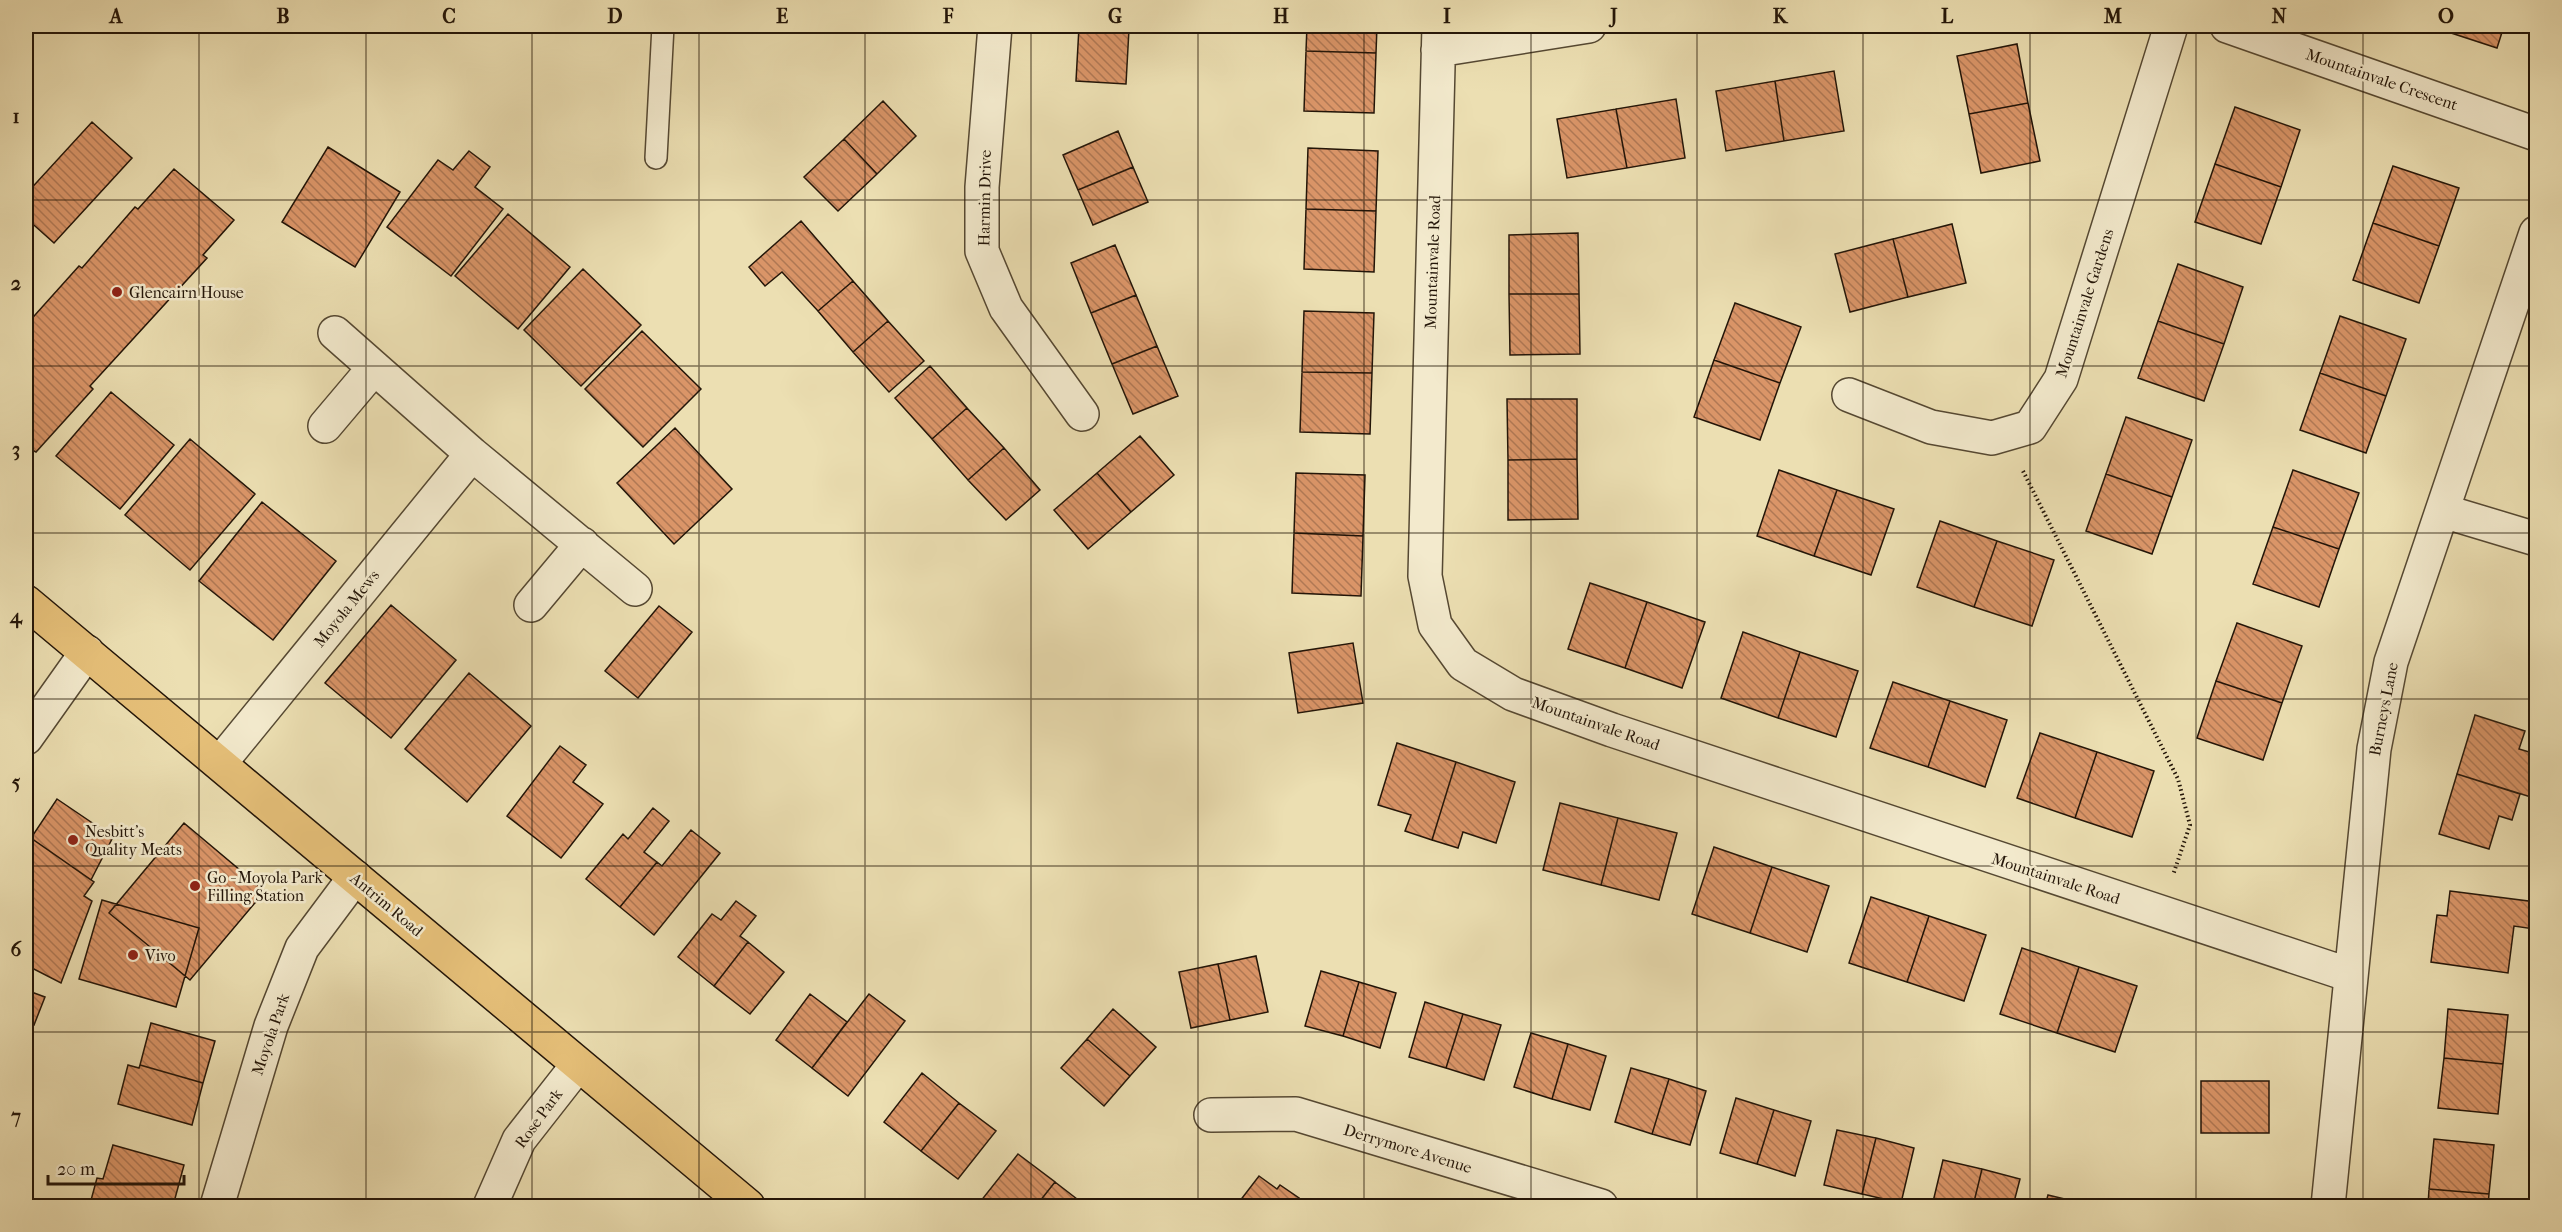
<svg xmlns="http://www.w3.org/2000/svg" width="2562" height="1232" viewBox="0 0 2562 1232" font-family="'IM FELL French Canon',serif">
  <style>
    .building { fill: url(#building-back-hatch); stroke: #231508; stroke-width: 1.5 }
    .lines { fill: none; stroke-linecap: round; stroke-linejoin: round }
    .lane-casing { stroke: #554832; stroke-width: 24 }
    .street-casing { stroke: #554832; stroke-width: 36 }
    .primary-casing { stroke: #231508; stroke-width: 36 }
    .path { stroke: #231508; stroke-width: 4; stroke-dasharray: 1.5 3; stroke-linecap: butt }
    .lane { stroke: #f3eacd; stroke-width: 21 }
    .street { stroke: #f3eacd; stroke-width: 33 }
    .primary { stroke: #e6c079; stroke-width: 33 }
    .grid { fill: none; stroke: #231508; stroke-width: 1.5; stroke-opacity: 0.55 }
    .poi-dot { fill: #8f2418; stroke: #f3eacd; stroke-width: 2 }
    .labels { text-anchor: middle; stroke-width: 5; stroke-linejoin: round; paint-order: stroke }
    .street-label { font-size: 16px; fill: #231508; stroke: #f3eacd }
    .poi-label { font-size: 16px; fill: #231508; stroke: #f3eacd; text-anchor: start }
    .neatline { fill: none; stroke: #231508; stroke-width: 2 }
    .grid-label { font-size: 20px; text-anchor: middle; font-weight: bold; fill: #231508 }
  </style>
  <defs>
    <pattern id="building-back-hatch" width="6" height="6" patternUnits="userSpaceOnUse" patternTransform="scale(1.5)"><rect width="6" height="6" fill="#da9568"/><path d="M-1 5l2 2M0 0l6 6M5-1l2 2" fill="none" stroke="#b07854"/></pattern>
  </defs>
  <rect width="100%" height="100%" fill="#ecdfb2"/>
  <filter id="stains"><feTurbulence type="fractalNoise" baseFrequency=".00333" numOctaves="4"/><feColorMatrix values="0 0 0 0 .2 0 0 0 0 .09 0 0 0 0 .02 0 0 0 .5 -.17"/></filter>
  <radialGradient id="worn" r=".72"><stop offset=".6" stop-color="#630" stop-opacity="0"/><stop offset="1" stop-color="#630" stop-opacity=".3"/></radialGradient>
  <path class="building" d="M1079 26H1129V29Z
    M1307 26H1377L1376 53 1306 51Z
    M2441 26H2504L2497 48 2439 29Z
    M1079 27 1129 29 1126 84 1076 81Z
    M2017 44 2028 103 1969 114 1957 56Z
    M1306 51 1376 53 1374 113 1304 111Z
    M1834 71 1844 131 1784 141 1775 81Z
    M1775 81 1784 141 1726 151 1716 91Z
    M1676 99 1685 158 1627 168 1616 109Z
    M883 101 916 136 877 174 844 139Z
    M2028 103 2040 161 1981 173 1969 114Z
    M2235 107 2300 130 2281 187 2215 164Z
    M1616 109 1627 168 1567 178 1557 119Z
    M92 122 132 158 54 243 26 218V194Z
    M1118 131 1133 167 1078 190 1063 155Z
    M844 139 877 174 838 211 804 177Z
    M328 147 400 192 355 267 282 222Z
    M1308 148 1378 151 1376 211 1306 209Z
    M469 151 490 167 475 187 503 209 451 276 387 227 438 160 453 170Z
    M2215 164 2281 187 2261 244 2195 222Z
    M2393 166 2459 188 2439 246 2373 223Z
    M1133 167 1148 202 1093 225 1078 190Z
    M174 169 234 220 203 255 207 258 90 386 93 389 36 452 26 447V325L79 266 82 268 135 207 138 209Z
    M1306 209 1376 211 1374 272 1304 269Z
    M508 214 570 267 518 329 455 276Z
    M801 221 853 281 818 311 782 272 765 286 749 267Z
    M2373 223 2439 246 2419 303 2353 280Z
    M1952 224 1966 283 1908 297 1893 239Z
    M1578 233 1579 294H1509V235Z
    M1893 239 1908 297 1850 312 1835 254Z
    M1115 245 1136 295 1091 313 1071 263Z
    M2178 264 2243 287 2224 344 2158 321Z
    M583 269 641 325 581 386 524 330Z
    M853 281 888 321 853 352 818 311Z
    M1509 294H1579L1580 354 1510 355Z
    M1136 295 1157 346 1112 364 1091 313Z
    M1735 303 1801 327 1780 383 1714 360Z
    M1304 311 1374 313 1372 373 1302 372Z
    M2340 316 2406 339 2386 396 2320 373Z
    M888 321 924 361 889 392 853 352Z
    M2158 321 2224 344 2204 401 2138 378Z
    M642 331 701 389 643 447 585 389Z
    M1157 346 1178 396 1133 414 1112 364Z
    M1714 360 1780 383 1760 440 1694 417Z
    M930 366 967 408 932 439 895 398Z
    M1302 372 1372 373 1370 434 1300 432Z
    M2320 373 2386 396 2366 453 2300 430Z
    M111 392 174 445 120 509 56 456Z
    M1507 399H1577V459L1508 460Z
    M967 408 1004 448 968 480 932 439Z
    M2126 417 2192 440 2172 497 2106 474Z
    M675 428 732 489 674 544 617 483Z
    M1140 436 1174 475 1131 512 1097 473Z
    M190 439 255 494 190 570 125 515Z
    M1004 448 1040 490 1006 520 968 480Z
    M1577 459 1578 519 1508 520V460Z
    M1779 470 1837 490 1814 556 1757 536Z
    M2293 470 2359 493 2339 549 2273 527Z
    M1097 473 1131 512 1088 549 1054 510Z
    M1296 473 1365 475 1363 536 1294 533Z
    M2106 474 2172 497 2152 554 2086 531Z
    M1837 490 1894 509 1871 575 1814 556Z
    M262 502 336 561 273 640 199 581Z
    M1940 521 1997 541 1974 607 1917 587Z
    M2273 527 2339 549 2319 607 2253 584Z
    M1294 533 1363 536 1361 596 1292 593Z
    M1997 541 2054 560 2032 626 1974 607Z
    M1590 583 1647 602 1625 668 1568 649Z
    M1647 602 1705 622 1682 688 1625 668Z
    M391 605 456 660 391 738 325 683Z
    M659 606 692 632 638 698 605 671Z
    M2237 623 2302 646 2282 703 2216 681Z
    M1743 632 1800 652 1778 718 1721 698Z
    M1353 643 1363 703 1298 713 1289 653Z
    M1800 652 1858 671 1836 737 1778 718Z
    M469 673 531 726 467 802 405 749Z
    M2216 681 2282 703 2263 760 2197 738Z
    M1893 682 1950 701 1928 767 1870 748Z
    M1950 701 2007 720 1985 787 1928 767Z
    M2475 715 2525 731 2519 749 2536 754 2534 798 2457 774Z
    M2040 733 2097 752 2075 818 2017 798Z
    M1397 743 1456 762 1432 840 1405 831 1411 815 1378 805Z
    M560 746 586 765 573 782 603 804 561 858 507 816Z
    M2097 752 2154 771 2132 837 2075 818Z
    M1456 762 1515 782 1496 843 1463 832 1458 848 1432 840Z
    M2457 774 2520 794 2512 820 2499 816 2489 849 2439 834Z
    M57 799 113 837 91 880 31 838Z
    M1560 803 1618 818 1601 885 1543 870Z
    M653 808 669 821 644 852 657 862 620 907 586 879 623 834 628 839Z
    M1618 818 1677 833 1659 900 1601 885Z
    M184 823 265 891 190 980 109 913Z
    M691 830 720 853 654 935 620 907 657 862 662 866Z
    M31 838 94 882 84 896 92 901 61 983 26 965V847Z
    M1714 847 1772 867 1750 933 1692 914Z
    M1772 867 1829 886 1807 952 1750 933Z
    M2450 891 2536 902 2534 929 2514 926 2508 973 2431 962 2437 915 2447 916Z
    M1871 897 1929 916 1907 982 1849 963Z
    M102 900 199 928 176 1007 79 979Z
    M736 901 756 916 740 936 748 942 714 986 678 957 712 914 721 920Z
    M1929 916 1986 935 1964 1001 1907 982Z
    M748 942 784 972 750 1014 714 986Z
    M2022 948 2079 967 2057 1033 2000 1014Z
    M1256 956 1268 1012 1230 1020 1218 964Z
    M1218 964 1230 1020 1191 1028 1179 972Z
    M2079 967 2137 986 2115 1052 2057 1033Z
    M1321 971 1359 982 1343 1036 1305 1026Z
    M1359 982 1396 993 1380 1048 1343 1036Z
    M26 990 45 997 34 1025 26 1022Z
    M810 994 847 1022 812 1068 776 1040Z
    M869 994 905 1021 848 1096 812 1068Z
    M1425 1002 1463 1014 1446 1068 1409 1057Z
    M1113 1009 1156 1047 1130 1076 1087 1039Z
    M2448 1009 2508 1015 2503 1064 2444 1058Z
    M1463 1014 1501 1025 1484 1080 1446 1068Z
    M151 1023 215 1041 203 1083 140 1065Z
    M1531 1033 1568 1044 1552 1099 1514 1087Z
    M1087 1039 1130 1076 1104 1106 1061 1068Z
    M1568 1044 1606 1056 1590 1110 1552 1099Z
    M2444 1058 2503 1064 2498 1114 2438 1108Z
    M128 1065 139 1068 140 1065 203 1083 192 1125 118 1104Z
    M1631 1068 1669 1079 1652 1134 1615 1122Z
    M922 1073 959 1103 921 1151 884 1122Z
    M1669 1079 1706 1091 1690 1145 1652 1134Z
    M2201 1081H2269V1133H2201Z
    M1736 1098 1774 1110 1757 1164 1720 1153Z
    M959 1103 996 1131 958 1179 921 1151Z
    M1774 1110 1811 1121 1795 1176 1757 1164Z
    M1837 1130 1876 1138 1862 1194 1824 1185Z
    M1876 1138 1914 1148 1901 1203 1862 1194Z
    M2434 1139 2494 1145 2489 1194 2429 1189Z
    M113 1145 184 1165 173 1206H100L90 1204 97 1178 103 1179Z
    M1018 1154 1055 1182 1036 1206H986L980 1202Z
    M1943 1160 1982 1169 1973 1206H1932Z
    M1982 1169 2020 1179 2013 1206H1973Z
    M1259 1176 1277 1189 1280 1185 1299 1198 1295 1204 1298 1206H1236Z
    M1055 1182 1086 1206H1036Z
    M2429 1189 2489 1194 2488 1206H2428Z
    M2048 1195 2086 1204V1206H2045Z"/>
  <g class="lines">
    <g class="lane-casing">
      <path id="lane" d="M656 158 663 26"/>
    </g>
    <g class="street-casing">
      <path id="street" d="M995 26 982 187V251L1006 308 1082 414
        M1439 26 1425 576 1435 625 1463 664 1513 694 1612 730 2350 975
        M2227 26 2536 134
        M1438 50 1589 26
        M1849 395 1931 427 1992 438 2030 427 2061 379 2171 26
        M325 426 374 368
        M472 454 635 589
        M2443 511 2536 539
        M531 605 582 544
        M26 738 87 652
        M220 763 472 454 335 333
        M1211 1115 1296 1114 1601 1206
        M217 1206 271 1026 302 948 355 877
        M490 1206 519 1140 577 1066
        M2328 1206 2374 749 2391 662 2536 233"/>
    </g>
    <g class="primary-casing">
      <path id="primary" d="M26 602 748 1206"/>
    </g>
    <path class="path" d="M2023 471 2178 779 2190 825 2173 875"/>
    <use href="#lane" class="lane"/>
    <use href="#street" class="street"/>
    <use href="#primary" class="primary"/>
  </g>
  <path class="grid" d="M199 26V1206M366 26V1206M532 26V1206M699 26V1206M865 26V1206M1031 26V1206M1198 26V1206M1364 26V1206M1531 26V1206M1697 26V1206M1863 26V1206M2030 26V1206M2196 26V1206M2363 26V1206M26 200H2536M26 366H2536M26 533H2536M26 699H2536M26 866H2536M26 1032H2536"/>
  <g class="poi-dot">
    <circle cx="117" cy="292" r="6"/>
    <circle cx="73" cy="840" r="6"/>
    <circle cx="195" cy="886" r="6"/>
    <circle cx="133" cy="955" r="6"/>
  </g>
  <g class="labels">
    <g class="street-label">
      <text transform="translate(2382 79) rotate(19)" y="6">Mountainvale Crescent</text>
      <text transform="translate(984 198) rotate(-89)" y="6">Harmin Drive</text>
      <text transform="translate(1432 262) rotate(-88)" y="6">Mountainvale Road</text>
      <text transform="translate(2084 303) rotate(-72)" y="6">Mountainvale Gardens</text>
      <text transform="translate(346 608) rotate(-51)" y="6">Moyola Mews</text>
      <text transform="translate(2383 709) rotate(-79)" y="6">Burneys Lane</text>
      <text transform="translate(1596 723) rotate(19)" y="6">Mountainvale Road</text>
      <text transform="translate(2056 878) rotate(18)" y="6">Mountainvale Road</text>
      <text transform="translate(387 904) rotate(40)" y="6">Antrim Road</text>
      <text transform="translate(270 1034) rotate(-71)" y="6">Moyola Park</text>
      <text transform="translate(538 1118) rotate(-54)" y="6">Rose Park</text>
      <text transform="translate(1408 1148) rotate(17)" y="6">Derrymore Avenue</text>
    </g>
    <g class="poi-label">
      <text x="129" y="298">Glencairn House</text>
      <text x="85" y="837">Nesbitt's<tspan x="85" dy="18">Quality Meats</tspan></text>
      <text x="207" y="883">Go - Moyola Park<tspan x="207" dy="18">Filling Station</tspan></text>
      <text x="145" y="961">Vivo</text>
    </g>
  </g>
  <rect width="2562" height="1232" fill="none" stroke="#ecdfb2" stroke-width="66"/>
  <path d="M48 1175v9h136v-9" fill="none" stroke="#231508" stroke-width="3"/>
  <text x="57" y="1175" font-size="18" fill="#231508" stroke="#f3eacd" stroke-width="4.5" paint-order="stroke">20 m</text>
  <rect x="33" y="33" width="2496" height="1166" class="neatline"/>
  <g class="grid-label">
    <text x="116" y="23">A</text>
    <text x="283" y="23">B</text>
    <text x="449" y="23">C</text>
    <text x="615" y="23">D</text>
    <text x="782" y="23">E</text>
    <text x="948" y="23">F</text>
    <text x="1115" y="23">G</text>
    <text x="1281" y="23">H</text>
    <text x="1447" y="23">I</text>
    <text x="1614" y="23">J</text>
    <text x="1780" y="23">K</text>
    <text x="1947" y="23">L</text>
    <text x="2113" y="23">M</text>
    <text x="2279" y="23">N</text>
    <text x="2446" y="23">O</text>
    <text x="16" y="123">1</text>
    <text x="16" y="290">2</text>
    <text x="16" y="456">3</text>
    <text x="16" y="623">4</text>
    <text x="16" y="789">5</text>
    <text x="16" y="956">6</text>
    <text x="16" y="1123">7</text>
  </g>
  <rect width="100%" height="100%" filter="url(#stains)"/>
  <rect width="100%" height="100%" fill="url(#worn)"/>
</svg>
